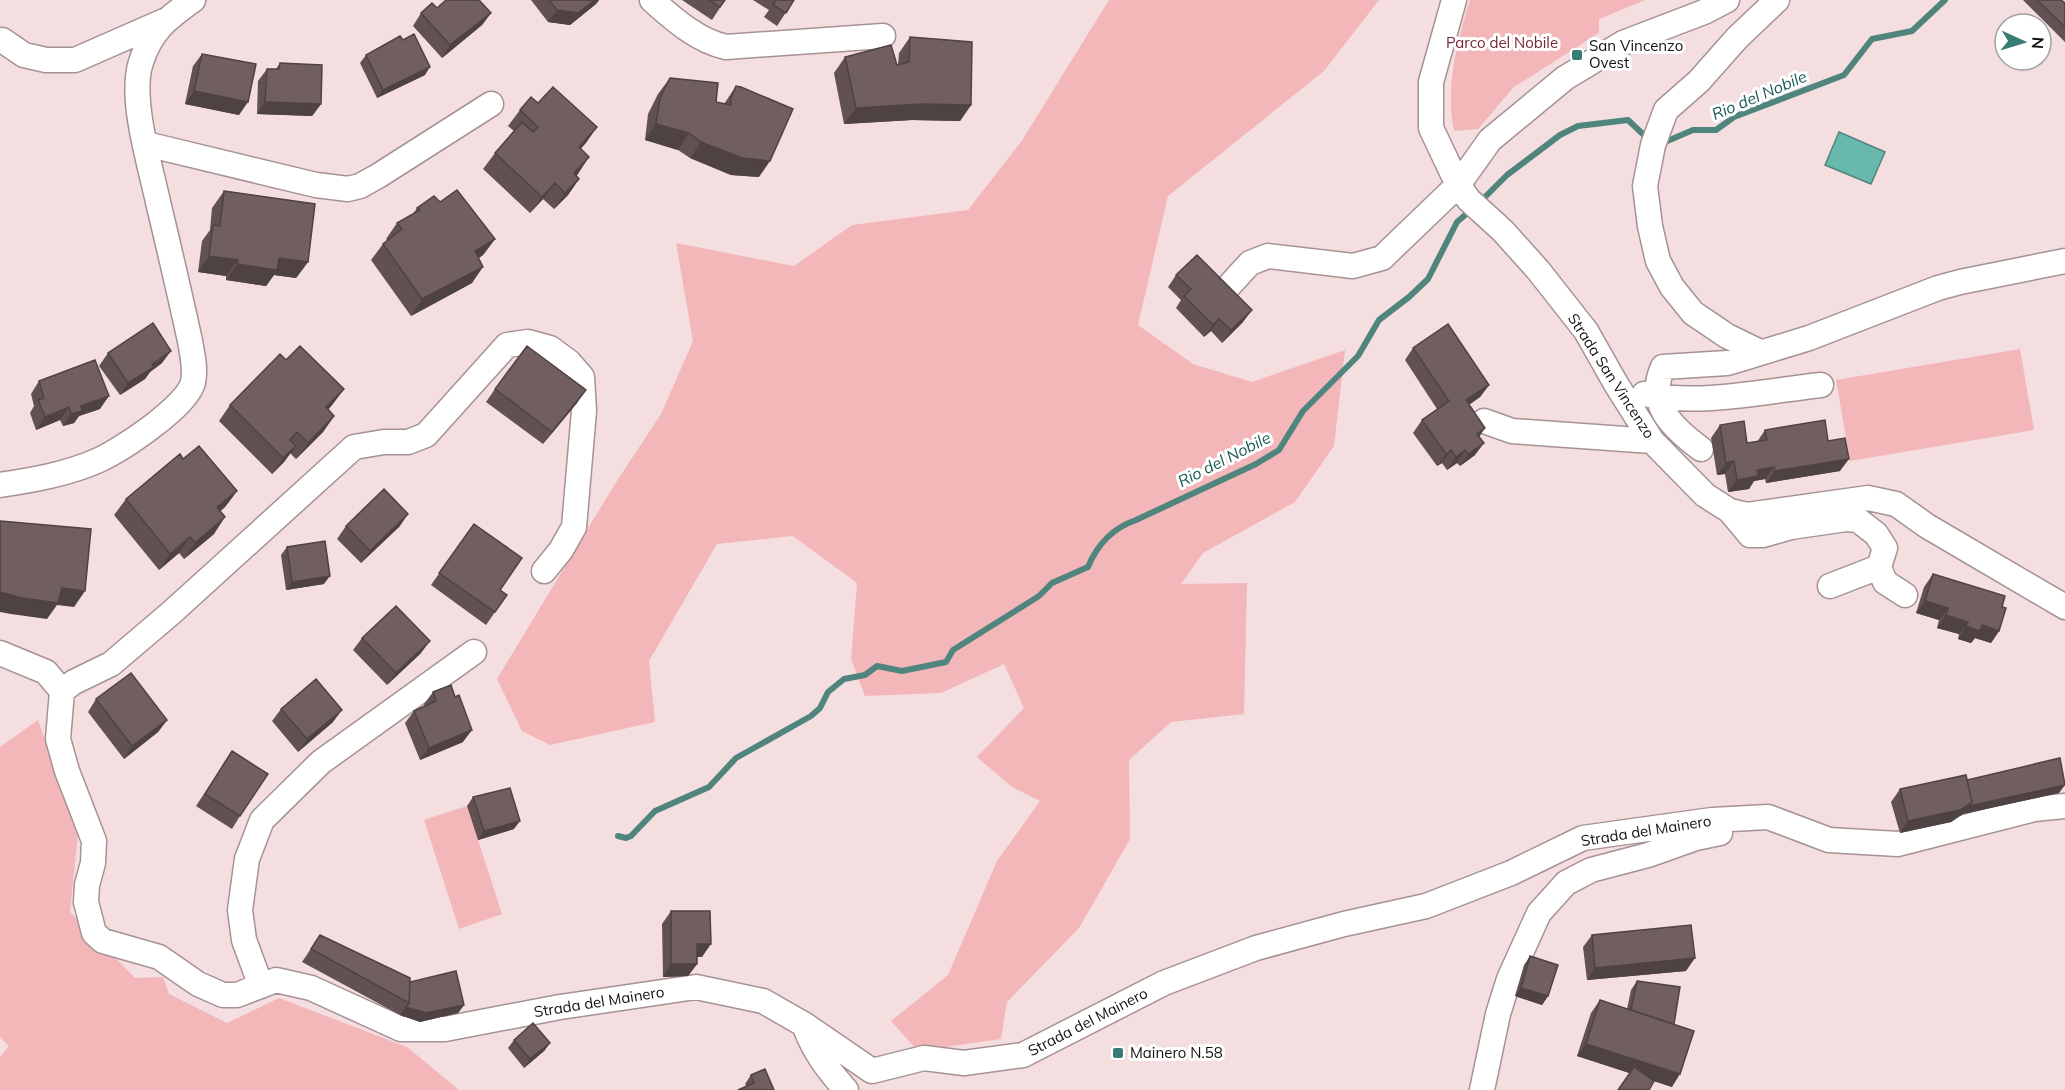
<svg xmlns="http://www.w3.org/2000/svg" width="2065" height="1090" viewBox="0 0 2065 1090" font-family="Mulish,sans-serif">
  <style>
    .green { fill: #f3b7ba }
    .water { fill: #69b8ac; stroke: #50857d; stroke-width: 1.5 }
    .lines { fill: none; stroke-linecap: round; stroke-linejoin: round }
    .stream { stroke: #50857d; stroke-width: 6 }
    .minor-casing { stroke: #a69293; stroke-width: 27 }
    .minor { stroke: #fff; stroke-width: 24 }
    .wall { fill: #615152 }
    .shaded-wall { fill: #4f4242 }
    .building { fill: #715e5f; stroke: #4f4242; stroke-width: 1.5 }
    .poi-dot { fill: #377d73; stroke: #fff; stroke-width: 2 }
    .labels { text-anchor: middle; stroke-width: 6; stroke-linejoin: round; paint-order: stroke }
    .park-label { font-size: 15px; fill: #762833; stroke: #fff }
    .poi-label { font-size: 15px; fill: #160f10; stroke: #fff; text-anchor: start }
    .street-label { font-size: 15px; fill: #160f10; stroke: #fff }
    .water-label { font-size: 16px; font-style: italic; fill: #195b53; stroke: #fff }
  </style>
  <rect width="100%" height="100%" fill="#f4dedf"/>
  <path class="green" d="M1109 0H1379L1324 71 1168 196 1138 325 1193 364 1252 382 1345 350 1334 446 1295 502 1203 553 1181 584 1247 583 1244 714 1171 722 1129 760 1130 839 1079 928 1007 1002 1001 1039 918 1051 891 1021 948 975 997 861 1040 801 1012 787 977 757 1024 708 1004 664 941 693 865 696 851 659 857 583 793 536 717 544 649 661 655 722 550 745 522 731 497 679 613 487 661 414 693 341 676 243 794 266 852 225 968 210 1021 142Z
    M1470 0H1645L1599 19V33L1514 87 1478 129 1454 131C1445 87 1457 42 1470 0Z
    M2020 349 2034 430 1850 461 1836 380Z
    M38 720 78 833 70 912 135 978 163 977 169 994 227 1023 279 998 407 1047 459 1090H0V1057L9 1046 0 1037V747Z
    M467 806 502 914 459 929 424 820Z"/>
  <path class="water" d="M1839 132 1885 152 1871 184 1825 165Z"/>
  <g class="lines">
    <path class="stream" d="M1661 141 1665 142 1693 130H1716L1734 117 1844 75 1872 39 1912 31 1945 0
      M1480 202 1507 175 1560 135 1578 126 1628 120 1646 137 1651 139
      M618 836 626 838 631 836 655 811 709 787 736 758 811 716 820 708 828 692 844 679 865 675 877 666 902 671 946 662 953 650 1039 596 1052 583 1088 567C1097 545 1113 528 1136 520L1256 464 1279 450 1303 411 1358 356 1379 320 1409 297 1428 279 1457 222 1472 209"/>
    <g class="minor-casing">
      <path id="minor" d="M652 0C673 19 698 41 726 47L883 36
        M1454 0 1431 82V128L1458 185 1469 200 1503 231 1538 270 1586 331 1616 384 1652 441 1705 495 1730 511 1747 515 1868 498 1896 504 1927 526 2065 607
        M2 40 24 55 46 60H75L164 21
        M146 144 316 185 348 189 360 186 378 176 491 104
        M1228 287 1250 263 1268 256 1353 266 1382 258 1458 185 1490 140 1565 78 1623 43 1704 12 1727 0
        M1760 352 1727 336 1693 313 1672 287 1658 261 1650 226 1645 186 1653 145 1666 110 1699 81 1737 38 1777 0
        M1644 394C1700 406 1765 391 1821 385
        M1484 421 1512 431 1652 441
        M1701 449C1673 428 1646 404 1663 367L1727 363 1744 358 1809 338 1938 288 1960 282 2065 261
        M0 485C33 480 68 474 99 460 121 450 188 406 193 382 196 368 192 354 190 341 180 295 169 248 158 202 150 164 129 98 141 62 151 30 168 18 193 0
        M1730 511 1750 535H1763L1791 527 1846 519 1858 520 1876 534 1885 548 1879 567 1830 586
        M1879 567 1885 582 1905 595
        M0 653 46 672 62 691 58 739 67 771 94 841 93 863 87 885 86 902 94 933 103 941 159 957 198 984 223 995H237L276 980 311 988 401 1029H445L560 1007 696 987 763 1001 805 1025 872 1071 924 1058 964 1063 1023 1055 1164 983 1256 948 1344 924 1426 906 1511 873 1583 838 1712 820 1768 817 1829 840 1898 844 2034 809 2065 806
        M62 691 74 682 111 664 171 613 354 447 384 442H408L426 435 507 345 528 342 550 348 569 362 582 377 584 411 574 527 561 550 544 571
        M261 986 244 940 240 910 247 859 262 820 321 762 474 652
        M805 1027C814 1052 829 1071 846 1090
        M1482 1090 1498 1014 1509 979 1539 913 1566 883 1591 870 1648 855 1696 838 1720 833"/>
    </g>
    <use href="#minor" class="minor"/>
  </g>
  <path class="wall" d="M531 0H599L596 4 570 25 548 22Z
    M682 0H725L712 20Z
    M753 0H794L777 26 764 17 769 10Z
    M2023 0H2061L2065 3V42Z
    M437 8 491 13 482 25 442 58 413 26 421 13Z
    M910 37 971 105 960 121 912 120 844 124 834 73 845 57 898 65 899 53Z
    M202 54 239 115 185 104 193 66Z
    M366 55 425 75 377 98 360 63Z
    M280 63 321 104 312 116 257 114 258 81 267 69H276Z
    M670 78 716 102 724 104 736 86 759 177 731 175 690 158 678 150 645 140 648 114 658 94Z
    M538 103 597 127 581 148 578 174 576 175 579 179 568 195 554 209 543 199 530 213 483 169 495 153 514 131 508 126 520 110Z
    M224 191 308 262 296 278 274 275 266 286 226 280V276L198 272 202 241 210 230 212 208Z
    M440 202 495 239 483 255 479 258 472 283 411 316 371 260 383 244 387 240 386 239 397 223 413 214 417 208Z
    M1176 275 1243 322 1222 343 1211 331 1204 337 1176 308 1181 300 1168 287Z
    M1413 348 1489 385 1480 397 1469 405 1479 437 1475 455 1460 466 1457 463 1447 470 1442 463 1437 466 1413 433 1422 420 1437 409 1405 360Z
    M108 353 162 363 150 372 145 379 120 395 99 366Z
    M286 360 344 389 332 405 328 410 334 416 323 432 296 459 290 453 284 462 272 474 219 421 230 405Z
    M39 381 100 409 79 416 74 423 63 426 60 420 36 430 30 413 34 406 31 394Z
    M495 389 577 403 543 444 486 402Z
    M1720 425 1747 443 1757 442 1765 430 1828 441 1840 471 1766 483 1765 479 1754 481 1749 489 1728 492 1725 474 1717 475 1711 438Z
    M183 459 237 491 225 507 220 511 214 534 184 559 179 553 159 570 114 515 126 499Z
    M474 524 500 590 507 595 486 625 431 585Z
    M346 526H400L361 563 337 539Z
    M287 547 324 584 286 590 281 555Z
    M1933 574 2002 607 1999 631 1991 643 1975 638 1971 643 1958 639 1959 634 1937 628 1939 620 1916 613 1924 587Z
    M362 638 421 653 387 685 353 650Z
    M433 692 455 697 463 742 420 760 405 723 414 711 425 706 424 704Z
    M96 699 167 720 158 732 124 759 88 712Z
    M281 709 333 722 298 752 272 721Z
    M232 751 240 816 232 829 196 806Z
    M1967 780 2059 793 1963 814 1951 822 1900 833 1891 802 1900 789Z
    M473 797 514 829 478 840 467 806Z
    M671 911 702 957H697V964L688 976 663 977 662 924Z
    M320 935 410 982 464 1005 458 1013 420 1022 400 1015 302 962Z
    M1592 935 1686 971 1587 980 1583 947Z
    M1530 956 1548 996 1542 1005 1515 996 1524 965Z
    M1637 981 1674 1024 1672 1087 1654 1081 1649 1090H1618L1630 1073 1577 1056 1591 1013 1600 1000 1627 1009 1631 990Z
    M514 1040 550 1043 544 1051 524 1068 508 1048Z
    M751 1075 774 1090 746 1086 745 1084Z"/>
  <path class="shaded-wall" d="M595 0H599L596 4 570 25 548 22 557 10Z
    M491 13 482 25 442 58 450 45Z
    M430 67 425 75 377 98 383 90Z
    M194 91 248 102 239 115 185 104Z
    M265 102 321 104 312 116 257 114Z
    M923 104 971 105 960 121 912 120 844 124 856 108Z
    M656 124 689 133 678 150 645 140Z
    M597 127 586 143 568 163 579 147Z
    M701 142 770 161 759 177 731 175 690 158Z
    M589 157 578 174 562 189 574 173Z
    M579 179 568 195 554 209 565 193Z
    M555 183 543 199 530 213 542 197Z
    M495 239 483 255 464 267 475 251Z
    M209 256 238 260 226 276 198 272Z
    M279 258 308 262 296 278 274 275 266 286 226 280 237 264Z
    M483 267 472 283 411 316 422 299Z
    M1252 310 1243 322 1222 343 1231 330Z
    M1219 319 1211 331 1204 337 1213 325Z
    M171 351 162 363 150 372 145 379 120 395 128 383Z
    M1489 385 1480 397 1457 413 1466 400Z
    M344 389 332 405 314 423 326 407Z
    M586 390 577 403 543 444 552 432Z
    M109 396 100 409 79 416 74 423 63 426 71 414 81 406Z
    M69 407 60 420 36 430 45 417Z
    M334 416 323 432 296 459 308 443Z
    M1485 428 1477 440V434Z
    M1484 443 1475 455 1460 466 1468 454Z
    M296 446 284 462 272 474 283 458Z
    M1451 450 1442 463 1437 466 1446 454Z
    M1465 450 1457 463 1447 470 1456 457Z
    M1849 459 1840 471 1766 483 1775 471Z
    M1734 461 1725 474 1717 475 1726 463Z
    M1774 467 1765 479 1754 481 1749 489 1728 492 1737 480 1757 470Z
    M237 491 225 507 206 524 217 507Z
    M408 514 400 526 361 563 370 551Z
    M225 517 214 534 184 559 195 543Z
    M190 537 179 553 159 570 170 554Z
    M330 576 324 584 286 590 292 582Z
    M62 588 85 591 74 607 57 605 47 619 11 614 0 612V592Z
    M1925 601 1948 608 1939 620 1916 613Z
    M1946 615 1968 622 1959 634 1937 628Z
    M1982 625 1999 631 1991 643 1975 638 1971 643 1958 639 1966 626Z
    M430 641 421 653 387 685 396 673Z
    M342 710 333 722 298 752 307 739Z
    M167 720 158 732 124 759 132 746Z
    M472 730 463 742 420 760 429 748Z
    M2065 785 2059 793 1963 814 1951 822 1900 833 1908 821 1972 802Z
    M520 821 514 829 478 840 484 831Z
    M697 944H711L702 957H688Z
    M1695 958 1686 971 1587 980 1595 968Z
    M671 964H697L688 976 663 977Z
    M1521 988 1548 996 1542 1005 1515 996Z
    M464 1005 458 1013 420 1022 400 1015 406 1007Z
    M550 1043 544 1051 524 1068 530 1059Z
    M1586 1044 1680 1074 1672 1087 1577 1056Z"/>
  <path class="building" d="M446 0H479L491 13 450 45 421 13 432 3 437 8Z
    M549 0H595L578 13 557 10Z
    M709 0H725L720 7Z
    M776 0H794L786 13 773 5Z
    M2037 0H2061L2065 3V27Z
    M414 34 430 67 383 90 366 55 400 36 403 40Z
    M910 37 972 42 971 105 923 104 856 108 845 57 891 45 897 65 909 62Z
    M202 54 256 64 248 102 194 91Z
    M280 63 322 65 321 104 265 102 267 69H279Z
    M670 78 718 83 716 102 731 105V98L736 86 741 87 793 109 770 161 742 158 701 142 689 133 656 124 660 98Z
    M553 87 597 127 579 147 589 157 574 173 579 179 565 193 555 183 542 197 495 153 522 122 533 132 538 127 520 110 531 97 538 103Z
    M457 190 495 239 475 251 483 267 422 299 383 244 402 229 397 223 420 210 417 208 434 196 440 202Z
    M224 191 315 204 308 262 279 258 277 270 237 264 238 260 209 256 213 225 220 226Z
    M1197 255 1252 310 1231 330 1219 319 1213 325 1184 296 1191 289 1176 275Z
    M153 323 171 351 152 364 154 367 128 383 108 353Z
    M1448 324 1489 385 1466 400 1485 428 1477 434 1484 443 1468 454 1465 450 1456 457 1451 450 1446 454 1422 420 1449 401 1413 348Z
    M300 346 344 389 326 407 334 416 308 443 297 432 290 440 296 446 283 458 230 405 280 354 286 360Z
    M527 346 586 390 552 432 495 389Z
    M95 360 109 396 81 406 82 411 71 414 69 407 45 417 38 400 44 398 39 381Z
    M1825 420 1828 441 1845 438 1849 459 1775 471 1774 467 1757 470 1758 476 1737 480 1734 461 1726 463 1720 425 1744 421 1747 443 1767 440 1765 430Z
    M199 446 237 491 217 507 225 517 195 543 190 537 170 554 126 499 180 454 183 459Z
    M384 489 408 514 370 551 346 526Z
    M0 521 91 529 85 591 62 588 58 603 22 598 0 592Z
    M474 524 522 558 500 590 507 595 495 612 439 573Z
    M325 541 330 576 292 582 287 547Z
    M1933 574 2005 596 2002 607 2006 608 1999 631 1982 625 1980 631 1966 626 1968 622 1946 615 1948 608 1925 601Z
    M396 606 430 641 396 673 362 638Z
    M131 673 167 720 132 746 96 699Z
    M316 679 342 710 307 739 281 709Z
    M451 685 455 697 459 695 472 730 429 748 414 711 436 701 433 692Z
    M232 751 268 774 240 816 205 794Z
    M2060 758 2065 785 1969 806 1972 802 1967 780Z
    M1966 775 1972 802 1960 810 1908 821 1900 789Z
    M510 788 520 821 484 831 473 797Z
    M671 911H710L711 944H697V964H671Z
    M1691 925 1695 958 1595 968 1592 935Z
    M320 935 410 978 409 1003 311 949Z
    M1530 956 1558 965 1548 996 1521 988Z
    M456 971 464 1005 426 1013 406 1007 409 1003 410 982Z
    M1637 981 1680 987 1674 1024 1631 1010Z
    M1600 1000 1694 1031 1680 1074 1586 1044Z
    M533 1023 550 1043 530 1059 514 1040Z
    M1634 1067 1654 1081 1649 1090H1618Z
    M765 1069 774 1090H738L754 1083 751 1075Z"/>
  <g class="poi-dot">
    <rect x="1571" y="49" width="12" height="12" rx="3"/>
    <rect x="1112" y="1047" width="12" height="12" rx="3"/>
  </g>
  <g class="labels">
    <g class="park-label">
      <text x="1502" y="48">Parco del Nobile</text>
    </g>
    <g class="poi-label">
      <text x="1589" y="51">San Vincenzo<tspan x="1589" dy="17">Ovest</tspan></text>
      <text x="1130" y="1058">Mainero N.58</text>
    </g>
    <g class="street-label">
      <text transform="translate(1611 376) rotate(57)" y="5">Strada San Vincenzo</text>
      <text transform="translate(1646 831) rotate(-9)" y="5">Strada del Mainero</text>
      <text transform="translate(599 1002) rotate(-9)" y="5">Strada del Mainero</text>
      <text transform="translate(1088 1022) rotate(-27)" y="5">Strada del Mainero</text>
    </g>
    <g class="water-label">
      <text transform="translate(1759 95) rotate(-23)" y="6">Rio del Nobile</text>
      <text transform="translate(1224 459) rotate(-27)" y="6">Rio del Nobile</text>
    </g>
  </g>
  <g transform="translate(2023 42) rotate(94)"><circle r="28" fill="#ffffff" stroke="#a29f9f" stroke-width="1.5"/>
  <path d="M0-4.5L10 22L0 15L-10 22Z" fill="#377d73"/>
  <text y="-9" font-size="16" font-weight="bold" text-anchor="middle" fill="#160f10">N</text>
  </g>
</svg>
